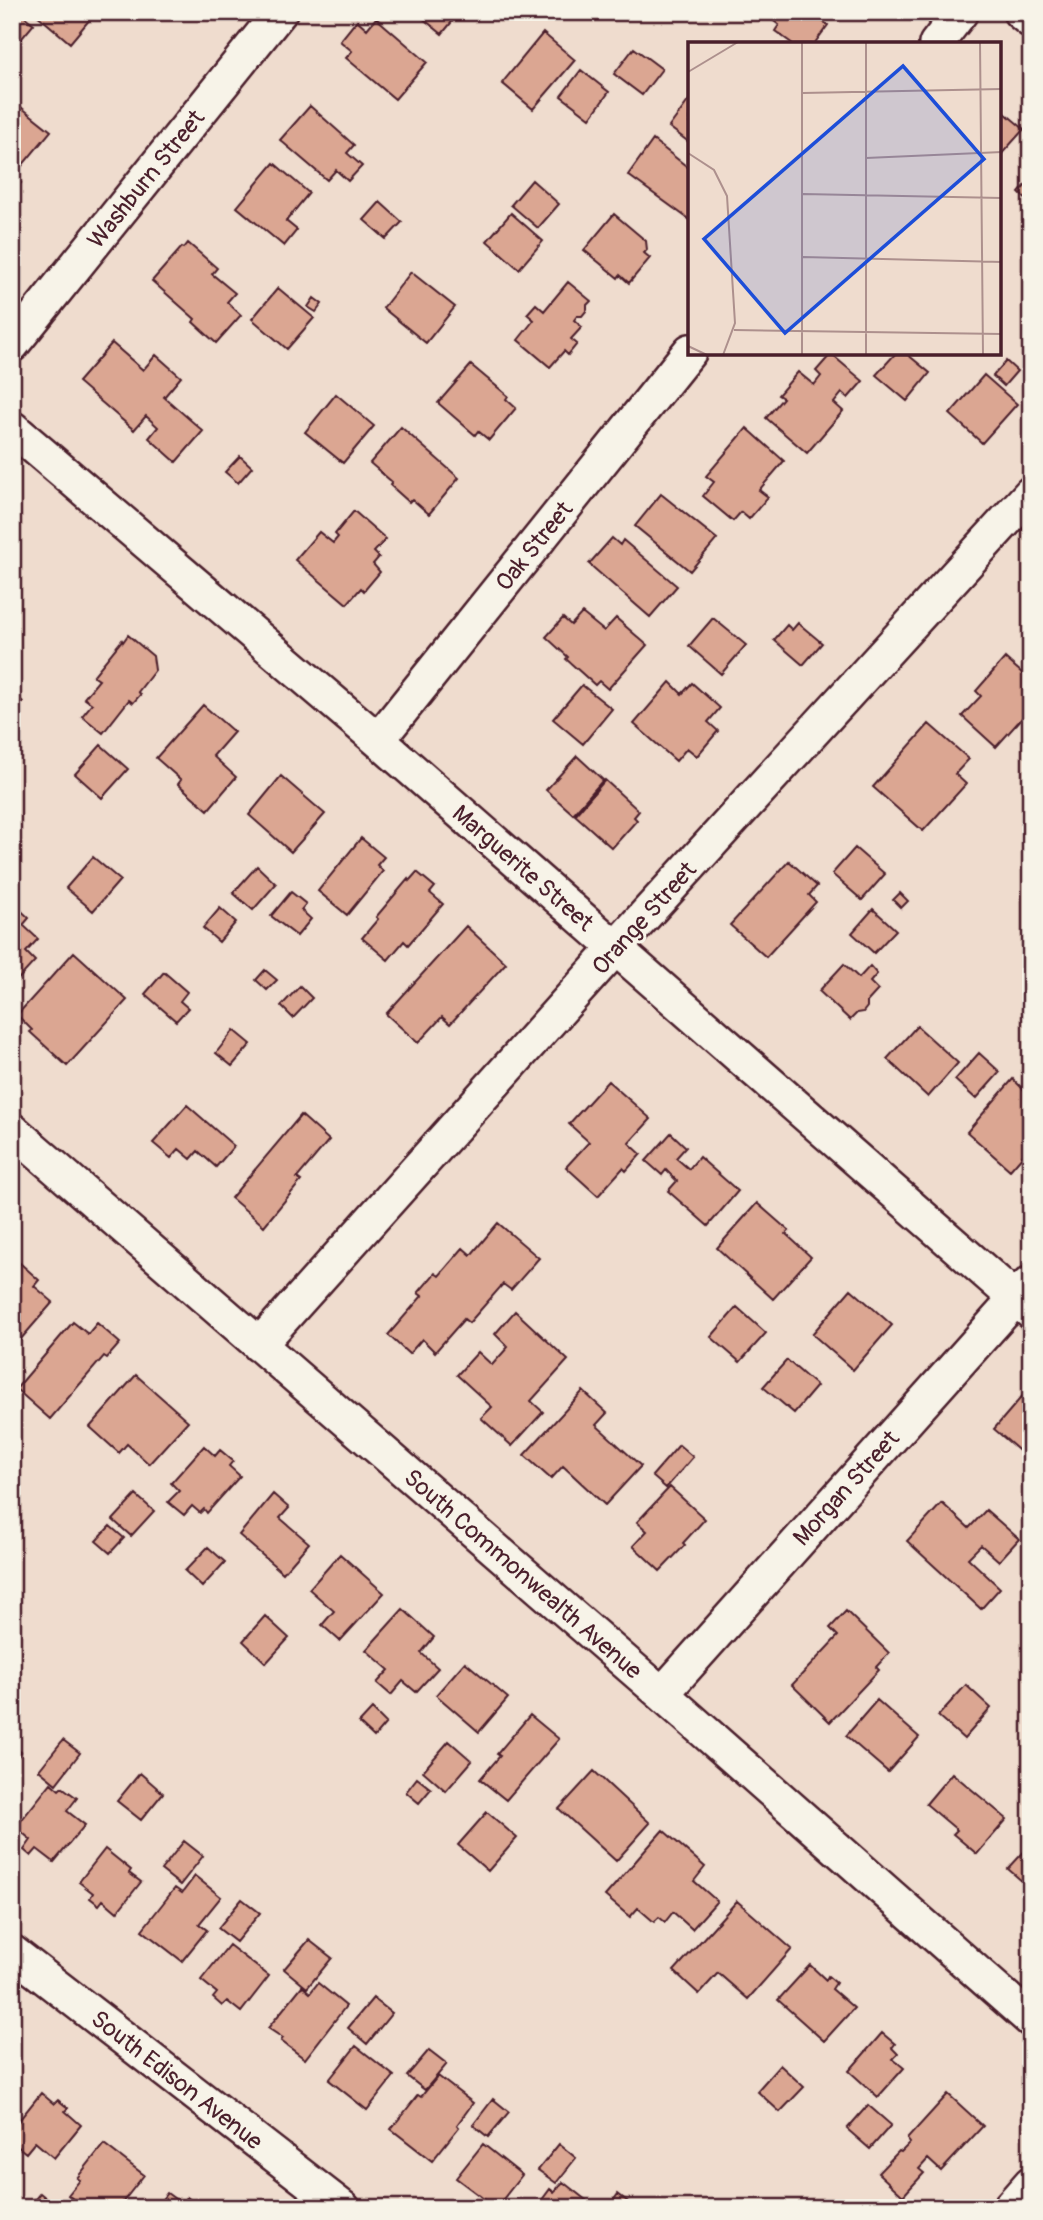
<svg xmlns="http://www.w3.org/2000/svg" width="1043" height="2220" viewBox="0 0 1043 2220" font-family="Pangolin,sans-serif">
  <style>
    .building { fill: #dba692; stroke: #4a1f2b; stroke-width: 2 }
    .lines { fill: none; stroke-linecap: round; stroke-linejoin: round }
    .minor-casing { stroke: #4a1f2b; stroke-width: 38 }
    .minor { stroke: #f7f3e8; stroke-width: 33 }
    .labels { text-anchor: middle; stroke-width: 6; stroke-linejoin: round; paint-order: stroke }
    .street-label { font-size: 24px; fill: #4a1f2b; stroke: #f7f3e8 }
    .inset-road { fill: none; stroke: #ad908d; stroke-width: 2 }
    .view { fill: #1d4ed8; fill-opacity: 0.15; stroke: #1d4ed8; stroke-width: 3.5 }
    .inset-edge { fill: none; stroke: #4a1f2b; stroke-width: 3.5 }
  </style>
  <rect width="100%" height="100%" fill="#efdcce"/>
  <filter id="ink" filterUnits="userSpaceOnUse"><feTurbulence type="fractalNoise" baseFrequency=".0143" numOctaves="2"/><feDisplacementMap in="SourceGraphic" scale="14" xChannelSelector="R" yChannelSelector="G"/><feConvolveMatrix kernelMatrix="1 2 1 2 8 2 1 2 1" color-interpolation-filters="sRGB"/></filter>
  <g filter="url(#ink)">
    <path class="building" d="M12 12H29L25 17 34 24 12 50Z
      M38 12H96L70 43 36 14Z
      M415 12H460L442 34Z
      M762 12H821L817 17 828 25 814 44H793L775 31 779 25Z
      M376 18 427 62 395 99 346 58 352 51 340 41 357 20 367 29Z
      M543 33 575 60 533 109 502 83Z
      M634 48 662 69 642 95 614 74Z
      M581 70 609 92 590 118 561 96Z
      M12 100 51 131 21 167 19 165 12 172Z
      M689 100 690 101V143L669 127Z
      M310 106 354 145 347 153 362 166 348 181 336 170 327 180 280 140Z
      M999 108 1024 129 999 157Z
      M653 140 690 169V220L628 175Z
      M274 163 309 193 286 221 297 230 284 246 237 207Z
      M12 176 21 183 12 194Z
      M1031 179V204L1019 193Z
      M532 180 559 204 538 228 511 205Z
      M380 202 402 222 386 239 364 220Z
      M511 213 543 241 519 269 487 241Z
      M614 214 646 241 647 250 644 253 650 258 629 283 620 275 618 278 584 250Z
      M188 243 217 268 212 274 235 293 227 302 241 315 216 343 193 322 195 319 152 281 182 247 184 248Z
      M411 272 455 307 426 343 383 308Z
      M568 282 591 301 587 305V310L582 316H577L574 320 582 327 571 339 577 344 568 355 564 351 550 367 518 340 534 320 527 314 536 304 544 311Z
      M278 288 314 318 287 349 252 319Z
      M314 298 322 304 316 312 308 307Z
      M112 343 143 370 156 355 181 377 164 397 203 431 176 462 149 438 158 427 146 416 134 430 78 382Z
      M831 354 863 381 848 398 842 393 834 403 843 411 807 453 766 418 783 398 778 395 798 372 814 385 821 376 816 371Z
      M895 354H907L930 373 907 401 876 375Z
      M1006 361 1017 371 1004 386 993 376Z
      M471 365 508 396 506 399 516 408 489 440 478 431 475 435 438 403Z
      M984 375 1017 404 982 443 950 414Z
      M336 394 374 426 343 463 305 432Z
      M401 427 459 478 429 514 412 499 409 502 390 485 392 482 370 463Z
      M747 428 784 461 759 490 768 497 749 519 741 512 733 521 703 496 714 482 706 476Z
      M240 456 252 467 238 483 225 472Z
      M661 494 717 539 690 571 635 526Z
      M354 511 386 539 374 552 379 557 373 564 380 572 364 591 361 588 347 604 295 560 319 532 333 543 338 537 335 534Z
      M12 532 19 538 12 546Z
      M612 538 620 545 623 540 677 586 650 617 589 564Z
      M582 613 604 631 616 618 647 645 608 689 599 681 595 685 566 659 568 657 546 637 563 618 571 625Z
      M713 618 746 645 721 674 689 646Z
      M798 623 822 643 803 665 774 640 787 625 792 630Z
      M1031 631V647L1023 640Z
      M128 635 153 656 155 670 138 692 141 694 133 703 129 700 103 733 82 716 92 704 84 698 99 680 93 676 122 640 123 642Z
      M1005 658 1031 681V708L996 747 962 716 981 696 976 691Z
      M670 682 682 694 692 683 720 708 708 722 718 731 697 756 687 748 676 761 634 724Z
      M582 685 612 709 583 744 553 719Z
      M12 693 23 702 12 715Z
      M203 705 234 732 213 756 236 777 208 810 178 784 181 780 156 758Z
      M929 724 969 759 955 774 966 784 923 831 873 787Z
      M101 745 128 769 102 798 75 774Z
      M577 756 603 780 573 814 546 790Z
      M281 776 325 814 291 852 249 815Z
      M605 780 639 811 634 817 637 820 612 848 575 815Z
      M361 838 384 857 377 865 383 871 347 915 318 891Z
      M855 848 885 874 862 900 832 874Z
      M93 857 120 880 93 911 66 888Z
      M789 861 817 886 809 895 816 902 766 957 730 925Z
      M257 866 276 884 253 910 233 893Z
      M417 872 435 887 430 893 443 904 408 945 404 941 388 960 362 938 378 919 376 917 408 879 409 881Z
      M291 892 306 904 301 910 311 919 297 936 271 916Z
      M900 893 908 901 901 908 893 900Z
      M12 902 29 918 23 925 38 939 26 952 35 961 12 986Z
      M220 908 236 922 219 942 203 928Z
      M873 909 896 930 874 953 852 933Z
      M466 926 506 963 450 1024 442 1017 418 1043 386 1014Z
      M74 952 127 1000 67 1066 30 1032 32 1030 17 1015Z
      M844 964 859 978 870 966 877 974 870 982 878 990 867 1002V1007L863 1012 857 1013 850 1020 819 991Z
      M265 970 277 980 267 990 256 980Z
      M164 972 187 992 180 1001 188 1008 176 1021 145 994Z
      M300 986 312 998 293 1018 281 1006Z
      M917 1026 958 1063 928 1097 887 1059Z
      M234 1030 251 1044 232 1066 216 1053Z
      M979 1053 1000 1072 976 1099 955 1080Z
      M1013 1079 1025 1091 1031 1085V1146L1010 1170 967 1132Z
      M608 1081 651 1119 629 1143 641 1154 626 1171 623 1168 598 1196 566 1167 589 1142 569 1124Z
      M187 1105 234 1146 216 1167 198 1151 191 1159 179 1149 171 1158 153 1143Z
      M301 1115 329 1140 297 1178 301 1181 264 1226 231 1198Z
      M671 1133 686 1147 676 1158 689 1169 699 1157 738 1191 708 1226 668 1191 677 1181 666 1170 662 1175 646 1161Z
      M757 1203 789 1231 786 1234 811 1257 773 1299 717 1248Z
      M498 1223 539 1258 511 1290 503 1284 469 1323 464 1319 435 1352 422 1339 409 1354 388 1335 422 1296 418 1293 435 1273 439 1276 463 1248 471 1255Z
      M12 1256 39 1280 34 1286 53 1302 20 1340 12 1333Z
      M851 1289 892 1325 853 1370 812 1334Z
      M737 1307 766 1333 740 1362 711 1337Z
      M515 1311 568 1360 531 1401 543 1412 512 1446 481 1418 492 1407 457 1375 478 1352 492 1365 508 1347 495 1334Z
      M73 1322 88 1334 97 1323 120 1343 107 1358 104 1356 50 1419 16 1389Z
      M787 1360 817 1386 794 1413 763 1387Z
      M136 1375 188 1421 149 1464 127 1444 119 1453 90 1427Z
      M583 1391 607 1413 596 1425 641 1466 605 1505 563 1466 551 1479 524 1455Z
      M1025 1393 1031 1398V1461L994 1429Z
      M679 1445 693 1457 666 1488 652 1476Z
      M204 1446 215 1456 220 1450 233 1461 229 1466 240 1476 207 1513 204 1509 200 1513 192 1506 184 1515 168 1502 179 1491 171 1483Z
      M670 1487 705 1519 683 1543 685 1545 660 1571 633 1546 647 1531 637 1522Z
      M273 1494 289 1508 280 1518 309 1543 283 1573 239 1535Z
      M136 1495 154 1511 131 1536 113 1520Z
      M942 1503 969 1528 986 1510 1019 1539 999 1561 981 1545 968 1558 1000 1588 981 1609 907 1541Z
      M110 1526 124 1538 110 1553 96 1541Z
      M208 1547 225 1562 202 1587 185 1571Z
      M340 1554 384 1593 340 1641 322 1625 334 1611 309 1589Z
      M403 1609 434 1637 421 1653 438 1668 416 1692 403 1681 391 1695 377 1683 389 1670 366 1650Z
      M846 1611 889 1653 876 1667 879 1670 830 1722 792 1685 838 1636 830 1628Z
      M265 1616 289 1638 266 1663 243 1641Z
      M465 1662 508 1698 479 1732 436 1695Z
      M966 1685 991 1708 964 1739 938 1716Z
      M877 1700 919 1737 888 1772 846 1736Z
      M372 1709 386 1723 374 1737 359 1723Z
      M530 1715 559 1739 506 1800 480 1779 500 1756 497 1754Z
      M63 1740 80 1753 56 1784 39 1770Z
      M449 1741 472 1761 446 1791 423 1771Z
      M12 1746 21 1752 12 1765Z
      M594 1771 650 1823 616 1861 559 1809Z
      M140 1773 163 1793 141 1820 117 1801Z
      M952 1773 1007 1819 977 1854 953 1834 957 1830 926 1804Z
      M417 1778 431 1789 419 1803 406 1792Z
      M51 1783 59 1790 62 1787 77 1798 67 1811 85 1825 54 1862 37 1849 31 1856 24 1850 31 1840 16 1827Z
      M487 1812 517 1838 488 1871 458 1845Z
      M663 1830 705 1867 694 1881 717 1901 692 1929 673 1912 665 1922 659 1917 654 1922 638 1908 630 1917 605 1896Z
      M184 1841 203 1856 180 1885 161 1870Z
      M1031 1844V1889L1008 1869Z
      M105 1849 131 1870 129 1873 141 1882 117 1912 103 1900 99 1905 90 1898 93 1893 79 1882Z
      M195 1876 221 1897 199 1924 207 1930 182 1961 142 1930 175 1888 182 1893Z
      M242 1899 260 1913 236 1942 218 1928Z
      M737 1901 792 1949 748 1999 718 1973 699 1994 674 1971Z
      M309 1940 332 1958 307 1988 284 1969Z
      M229 1945 269 1976 241 2012 227 2001 222 2006 213 1998 217 1993 201 1980Z
      M810 1965 826 1980 828 1976 836 1983 832 1989 854 2008 824 2041 778 2000Z
      M318 1983 346 2006 305 2059 281 2041 283 2038 268 2028 302 1986 310 1993Z
      M373 1998 392 2013 367 2044 348 2028Z
      M882 2033 895 2044 892 2048 898 2054 893 2059 904 2068 878 2097 849 2071Z
      M356 2046 394 2076 367 2110 329 2080Z
      M429 2050 447 2064 425 2090 407 2076Z
      M780 2065 804 2087 780 2112 757 2091Z
      M438 2076 473 2103 457 2125 459 2127 432 2161 391 2129 418 2095 421 2097Z
      M41 2093 54 2104 58 2100 68 2108 65 2111 81 2125 54 2158 35 2142 26 2153 12 2142V2129Z
      M948 2094 983 2126 941 2171 928 2159 919 2169 924 2173 903 2196 878 2173 899 2151 901 2152 910 2143 907 2139Z
      M493 2099 509 2112 488 2137 473 2125Z
      M868 2105 891 2125 870 2149 847 2129Z
      M104 2144 144 2175 118 2208 109 2204 106 2208H84L68 2195 80 2180 77 2178Z
      M483 2144 522 2175 496 2208 456 2178Z
      M559 2144 576 2158 556 2183 538 2170Z
      M563 2182 596 2208H536L550 2189 554 2192Z
      M40 2193 58 2208H28Z
      M167 2193 182 2204 187 2197 198 2206 196 2208H155Z
      M618 2194 636 2208H608Z"/>
    <g class="lines">
      <g class="minor-casing">
        <path id="minor" d="M1020 12 1031 21
          M936 44 961 12
          M12 345 280 12
          M12 428 378 740 1031 1312
          M378 740 690 351
          M12 1130 662 1694 1031 2020
          M259 1345 638 923 1031 493
          M662 1694 1029 1284
          M12 1952 343 2208
          M1009 2208 1031 2183"/>
      </g>
      <use href="#minor" class="minor"/>
    </g>
  </g>
  <g class="labels">
    <g class="street-label">
      <text transform="translate(146 179) rotate(-51)" y="8">Washburn Street</text>
      <text transform="translate(534 546) rotate(-51)" y="8">Oak Street</text>
      <text transform="translate(523 868) rotate(41)" y="8">Marguerite Street</text>
      <text transform="translate(644 918) rotate(-48)" y="8">Orange Street</text>
      <text transform="translate(846 1488) rotate(-48)" y="8">Morgan Street</text>
      <text transform="translate(523 1574) rotate(41)" y="8">South Commonwealth Avenue</text>
      <text transform="translate(177 2080) rotate(38)" y="8">South Edison Avenue</text>
    </g>
  </g>
  <g transform="translate(688 42)">
    <rect width="313" height="313" fill="#efdcce"/>
    <path class="inset-road" d="M292 0 295 313M0 30 50 0M115 51 314 47M0 111 26 128 39 154 47 281 35 313M178 116 314 110M115 152 314 156M115 215 314 220M46 288 314 292M0 304 19 313M114 313V0M178 313V0"/>
    <path class="view" d="M215 24 296 117 97 291 16 197Z"/>
    <rect width="313" height="313" class="inset-edge"/>
  </g>
  <rect width="1043" height="2220" fill="none" stroke="#f7f3e8" stroke-width="42"/>
  <rect x="21" y="21" width="1001" height="2178" fill="none" stroke="#4a1f2b" stroke-width="2.5" filter="url(#ink)"/>
</svg>
